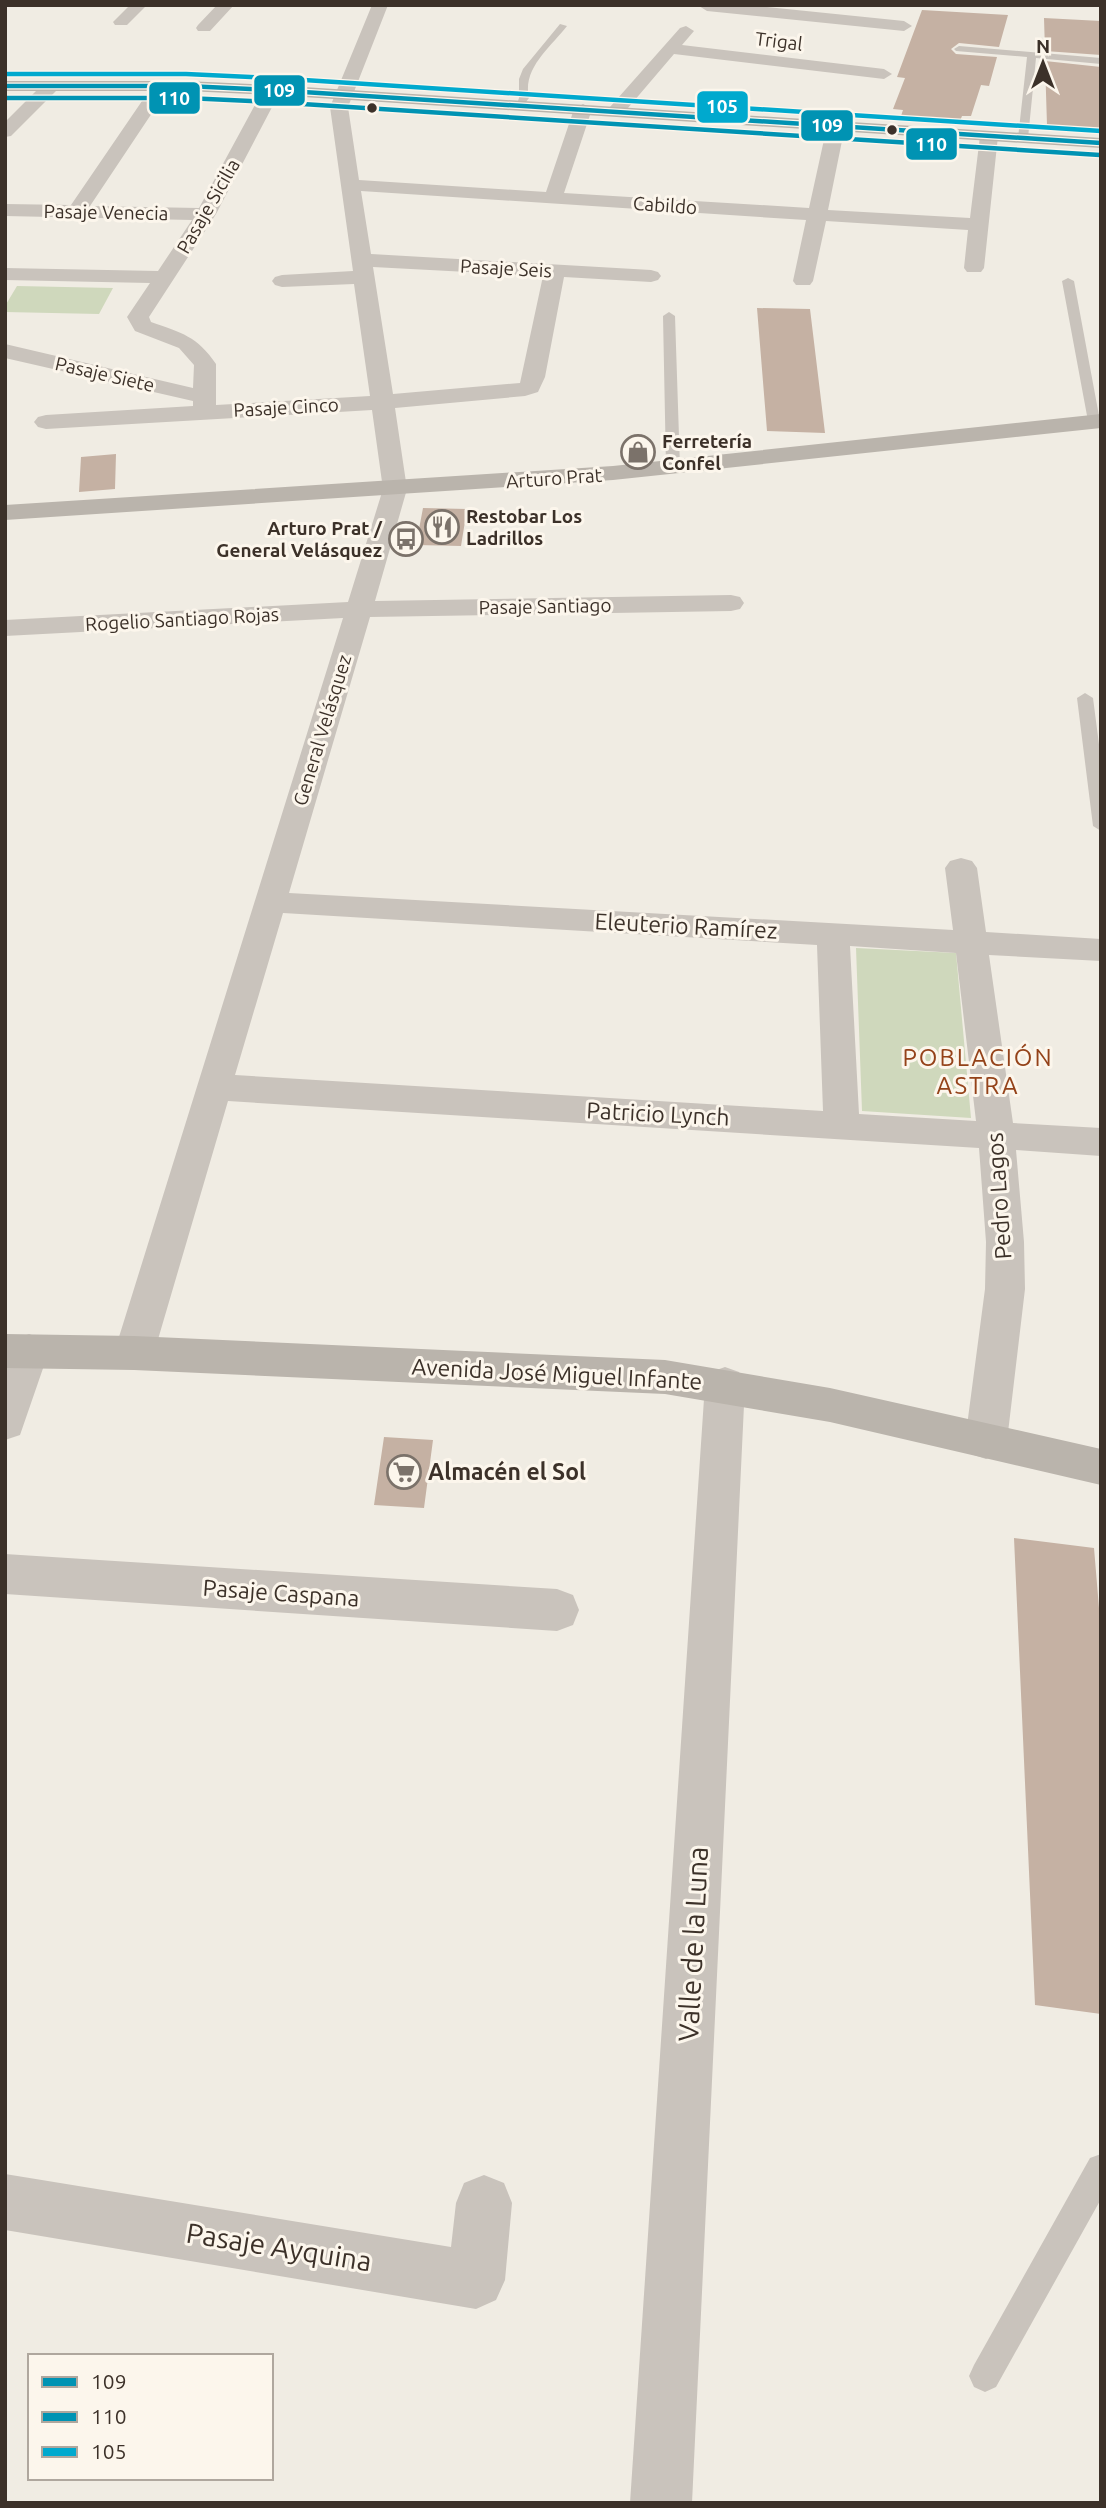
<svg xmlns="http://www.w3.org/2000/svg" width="1106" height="2508" viewBox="0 0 1106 2508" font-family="Ubuntu,sans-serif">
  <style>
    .green { fill: #cfd8bc }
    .building { fill: #c5b1a3 }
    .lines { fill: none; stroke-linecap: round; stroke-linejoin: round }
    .lane { fill: #c9c3bc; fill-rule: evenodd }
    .street { fill: #c9c3bc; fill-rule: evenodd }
    .secondary { fill: #bab4ac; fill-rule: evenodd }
    .bus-1-casing { stroke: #fcf6ec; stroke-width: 7 }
    .bus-2-casing { stroke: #fcf6ec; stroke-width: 7 }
    .bus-3-casing { stroke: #fcf6ec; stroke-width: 7 }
    .bus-1 { stroke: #0093b3; stroke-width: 4.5 }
    .bus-2 { stroke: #0093b3; stroke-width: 4.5 }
    .bus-3 { stroke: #00a9ce; stroke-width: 4.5 }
    .bus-dot { fill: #3c3129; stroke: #fcf6ec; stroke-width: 2.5 }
    .labels { text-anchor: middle; stroke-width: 6; stroke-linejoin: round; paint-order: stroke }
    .far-street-label { font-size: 19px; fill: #3c3129; stroke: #fcf6ec }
    .far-poi-label { font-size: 19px; font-weight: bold; fill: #3c3129; stroke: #fcf6ec; text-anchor: start }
    .street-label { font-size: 23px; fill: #3c3129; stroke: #fcf6ec }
    .poi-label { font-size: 23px; font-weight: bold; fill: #3c3129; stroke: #fcf6ec; text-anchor: start }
    .neighbourhood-label { font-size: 24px; letter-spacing: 2px; fill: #944219; stroke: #fcf6ec }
    .near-street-label { font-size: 28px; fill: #3c3129; stroke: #fcf6ec }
    .line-badge { stroke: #fcf6ec; stroke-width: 2.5 }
    .badge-label { font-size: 19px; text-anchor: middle; font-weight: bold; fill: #fff }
  </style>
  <rect width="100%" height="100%" fill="#f0ece3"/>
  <path class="green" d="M17 286 113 288 99 314 5 312V306Z
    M856 948 956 953 971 1118 862 1111Z"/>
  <path class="building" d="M922 10 1008 15 999 47 959 43 951 49 956 54 997 57 989 86 981 85 971 116H962L960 121 901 116 903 110 893 109 905 78 897 77Z
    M1044 18 1101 21V55L1045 51Z
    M1045 61 1101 67V128L1047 125Z
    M757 308 810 309 825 433 767 431Z
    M116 454 115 489 79 492 81 457Z
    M423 508 467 509 461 546 416 545Z
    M384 1437 433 1440 424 1508 374 1505Z
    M1014 1538 1094 1548 1101 1632V2014L1035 2005Z"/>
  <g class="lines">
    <path class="lane" d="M560 24 567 26C551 47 522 68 529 98L522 107H516L519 98V79L523 69Z
      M959 46 1101 58V64L1036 58 1028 138 1023 141 1018 138 1027 57 956 51 954 49Z
      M1068 278 1074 281 1100 421 1094 425 1088 421 1062 281Z
      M669 312 675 316 680 467 673 471 666 467 663 316Z
      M1085 693 1093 698 1101 760V831L1093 826 1077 698Z
      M1101 2154V2199L996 2387 985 2392 974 2387 969 2376 974 2365 1090 2158Z"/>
    <path class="street" d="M130 5H147L127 25H115L113 22Z
      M217 5H234L210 31H198L196 28 198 25Z
      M372 5H388L348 107 359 180 546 192 574 109 583 104 592 109 564 193 809 208 827 126 836 121 845 126 828 210 970 218 980 136 989 131 998 136 984 268 981 272H967L964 268 968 230 826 221 813 281 810 285H796L793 281 806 220 361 191 371 254 651 270 658 272 661 276 658 280 651 282 564 277 545 377 538 392 525 396 395 408 407 489 375 601 731 595 740 597 744 603 740 609 731 611 370 617 289 893 953 930 945 868 950 861 961 858 972 861 977 868 986 932 1101 939V961L989 955 1013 1123 1101 1128V1156L1016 1150 1024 1242 1025 1289 1007 1441 1001 1454 986 1459 971 1454 965 1441 985 1289 986 1242 979 1148 228 1101 154 1353 148 1365 134 1370 120 1365 114 1353 343 618 5 636V620L348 602 383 489 372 410 46 429 38 427 34 422 38 417 46 415 193 406V401L5 358V344L193 388 194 365 179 348 135 331 127 317 150 283 5 280V268L158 271 192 220 5 216V204L71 205 155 82 161 81 170 86 90 206 199 208 263 90 272 85 278 86 281 90 216 214 149 317 151 322C182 333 197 336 216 364V405L370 396 354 284 282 287 275 285 272 281 275 277 282 275 353 271 330 107ZM373 267 543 276 520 383 393 394ZM283 913 817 945 823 1111 235 1075ZM850 946 956 953 976 1121 859 1114Z
      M746 5 904 21 912 26 904 31 707 11 699 6Z
      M686 26 694 31 682 45 884 69 892 74 884 79 674 54 622 115H610L607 111 610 107 680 28Z
      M51 81 57 82 60 86 57 90 11 136 5 137V122L45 82Z
      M29 1334 43 1339 49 1351 20 1435 5 1440V1361L15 1339Z
      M725 1367 739 1372 745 1384 692 2503H630L705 1384 711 1372Z
      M5 1554 557 1589 573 1595 579 1610 573 1625 557 1631 5 1594Z
      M5 2174 451 2247 456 2203 464 2183 484 2175 504 2183 512 2203 505 2280 496 2300 476 2309 5 2230Z"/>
    <path class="secondary" d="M5 81H186L272 85 1101 138V148L272 95 186 91H5Z
      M1101 414V428L613 480 5 520V505L613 466Z
      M5 1334 134 1336 665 1360 830 1388 1101 1449V1485L830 1422 665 1394 134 1370 5 1368Z"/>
    <g class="bus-1-casing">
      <path id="bus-1" d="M5 86H186L272 90 1101 143"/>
    </g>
    <g class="bus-2-casing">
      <path id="bus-2" d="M5 98H186L271 102 1100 155"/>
    </g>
    <g class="bus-3-casing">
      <path id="bus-3" d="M5 74H186L273 78 1101 131"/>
    </g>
    <use href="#bus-1" class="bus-1"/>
    <use href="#bus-2" class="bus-2"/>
    <use href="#bus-3" class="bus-3"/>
  </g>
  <defs>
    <g id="shop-ring" transform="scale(1.75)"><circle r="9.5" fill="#fcf6ec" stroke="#7b726a" stroke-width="1.5"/><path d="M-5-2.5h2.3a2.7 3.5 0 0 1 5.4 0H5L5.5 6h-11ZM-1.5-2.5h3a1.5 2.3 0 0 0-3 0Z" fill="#7b726a"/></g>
    <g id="restaurant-ring" transform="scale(1.75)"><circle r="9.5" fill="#fcf6ec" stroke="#7b726a" stroke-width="1.5"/><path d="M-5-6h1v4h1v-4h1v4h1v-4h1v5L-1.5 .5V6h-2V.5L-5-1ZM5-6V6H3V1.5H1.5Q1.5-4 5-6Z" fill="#7b726a"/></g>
    <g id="bus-ring" transform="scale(1.75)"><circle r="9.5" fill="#fcf6ec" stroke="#7b726a" stroke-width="1.5"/><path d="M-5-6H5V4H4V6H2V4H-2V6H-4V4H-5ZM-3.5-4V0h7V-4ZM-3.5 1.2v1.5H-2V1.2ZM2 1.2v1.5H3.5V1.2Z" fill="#7b726a"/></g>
    <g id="supermarket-ring" transform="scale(1.75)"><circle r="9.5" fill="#fcf6ec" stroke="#7b726a" stroke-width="1.5"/><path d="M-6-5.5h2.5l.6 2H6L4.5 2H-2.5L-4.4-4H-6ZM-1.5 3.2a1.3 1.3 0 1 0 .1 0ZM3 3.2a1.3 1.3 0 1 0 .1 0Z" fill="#7b726a"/></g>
  </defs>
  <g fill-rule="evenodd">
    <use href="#shop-ring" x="638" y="452"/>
    <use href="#restaurant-ring" x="442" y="527"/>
    <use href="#bus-ring" x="406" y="539"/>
    <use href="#supermarket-ring" x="404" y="1472"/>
  </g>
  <g class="bus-dot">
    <circle cx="372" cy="108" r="6"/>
    <circle cx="892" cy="130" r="6"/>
  </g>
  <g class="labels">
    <g class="far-street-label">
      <text transform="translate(779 41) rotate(7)" y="7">Trigal</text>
      <text transform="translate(665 205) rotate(4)" y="7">Cabildo</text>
      <text transform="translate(208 206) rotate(-60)" y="7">Pasaje Sicilia</text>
      <text transform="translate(106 212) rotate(1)" y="7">Pasaje Venecia</text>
      <text transform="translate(506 268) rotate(3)" y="7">Pasaje Seis</text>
      <text transform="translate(105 374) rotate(13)" y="7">Pasaje Siete</text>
      <text transform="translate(286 407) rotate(-3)" y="7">Pasaje Cinco</text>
      <text transform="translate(554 478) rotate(-4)" y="7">Arturo Prat</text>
      <text transform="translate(545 606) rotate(-1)" y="7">Pasaje Santiago</text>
      <text transform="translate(182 619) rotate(-3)" y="7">Rogelio Santiago Rojas</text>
      <text transform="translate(322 730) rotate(-73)" y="7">General Velásquez</text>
    </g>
    <g class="far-poi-label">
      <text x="662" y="448">Ferretería<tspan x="662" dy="22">Confel</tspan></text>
      <text x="466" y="523">Restobar Los<tspan x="466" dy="22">Ladrillos</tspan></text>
      <text x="382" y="535" text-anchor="end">Arturo Prat /<tspan x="382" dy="22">General Velásquez</tspan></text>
    </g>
    <g class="street-label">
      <text transform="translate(686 926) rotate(3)" y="8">Eleuterio Ramírez</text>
      <text transform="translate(658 1114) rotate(3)" y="8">Patricio Lynch</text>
      <text transform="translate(999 1196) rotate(-94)" y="8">Pedro Lagos</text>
      <text transform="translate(557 1374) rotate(3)" y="8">Avenida José Miguel Infante</text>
      <text transform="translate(281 1593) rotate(4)" y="8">Pasaje Caspana</text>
    </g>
    <g class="poi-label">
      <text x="428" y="1480">Almacén el Sol</text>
    </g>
    <g class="neighbourhood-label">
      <text x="978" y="1066">POBLACIÓN<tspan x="978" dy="28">ASTRA</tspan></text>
    </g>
    <g class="near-street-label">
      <text transform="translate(693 1944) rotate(-87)" y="10">Valle de la Luna</text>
      <text transform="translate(279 2247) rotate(9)" y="10">Pasaje Ayquina</text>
    </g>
  </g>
  <g class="line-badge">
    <rect x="253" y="74" width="53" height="33" rx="7" fill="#0093b3"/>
    <rect x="148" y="81" width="53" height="34" rx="7" fill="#0093b3"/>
    <rect x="696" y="90" width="53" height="34" rx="7" fill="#00a9ce"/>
    <rect x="800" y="109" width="54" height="33" rx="7" fill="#0093b3"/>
    <rect x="905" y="127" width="53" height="34" rx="7" fill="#0093b3"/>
  </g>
  <g class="badge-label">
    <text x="279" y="97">109</text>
    <text x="174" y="105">110</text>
    <text x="722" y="113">105</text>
    <text x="827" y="132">109</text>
    <text x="931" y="151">110</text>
  </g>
  <rect width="1106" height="2508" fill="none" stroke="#3c3129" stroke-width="14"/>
  <rect x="28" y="2354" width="245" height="126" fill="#fcf6ec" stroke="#afa79e" stroke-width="2"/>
  <rect x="42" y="2377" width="35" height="10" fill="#0093b3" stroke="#afa79e" stroke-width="2"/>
  <text x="91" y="2389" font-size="21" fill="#3c3129">109</text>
  <rect x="42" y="2412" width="35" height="10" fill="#0093b3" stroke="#afa79e" stroke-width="2"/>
  <text x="91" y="2424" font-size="21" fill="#3c3129">110</text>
  <rect x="42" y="2447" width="35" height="10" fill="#00a9ce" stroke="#afa79e" stroke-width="2"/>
  <text x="91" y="2459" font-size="21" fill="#3c3129">105</text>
  <g transform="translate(1043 63)" stroke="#fcf6ec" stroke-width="5" paint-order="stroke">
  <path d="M0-5L12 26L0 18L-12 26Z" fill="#3c3129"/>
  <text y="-10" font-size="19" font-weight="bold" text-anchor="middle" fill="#3c3129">N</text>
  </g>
</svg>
